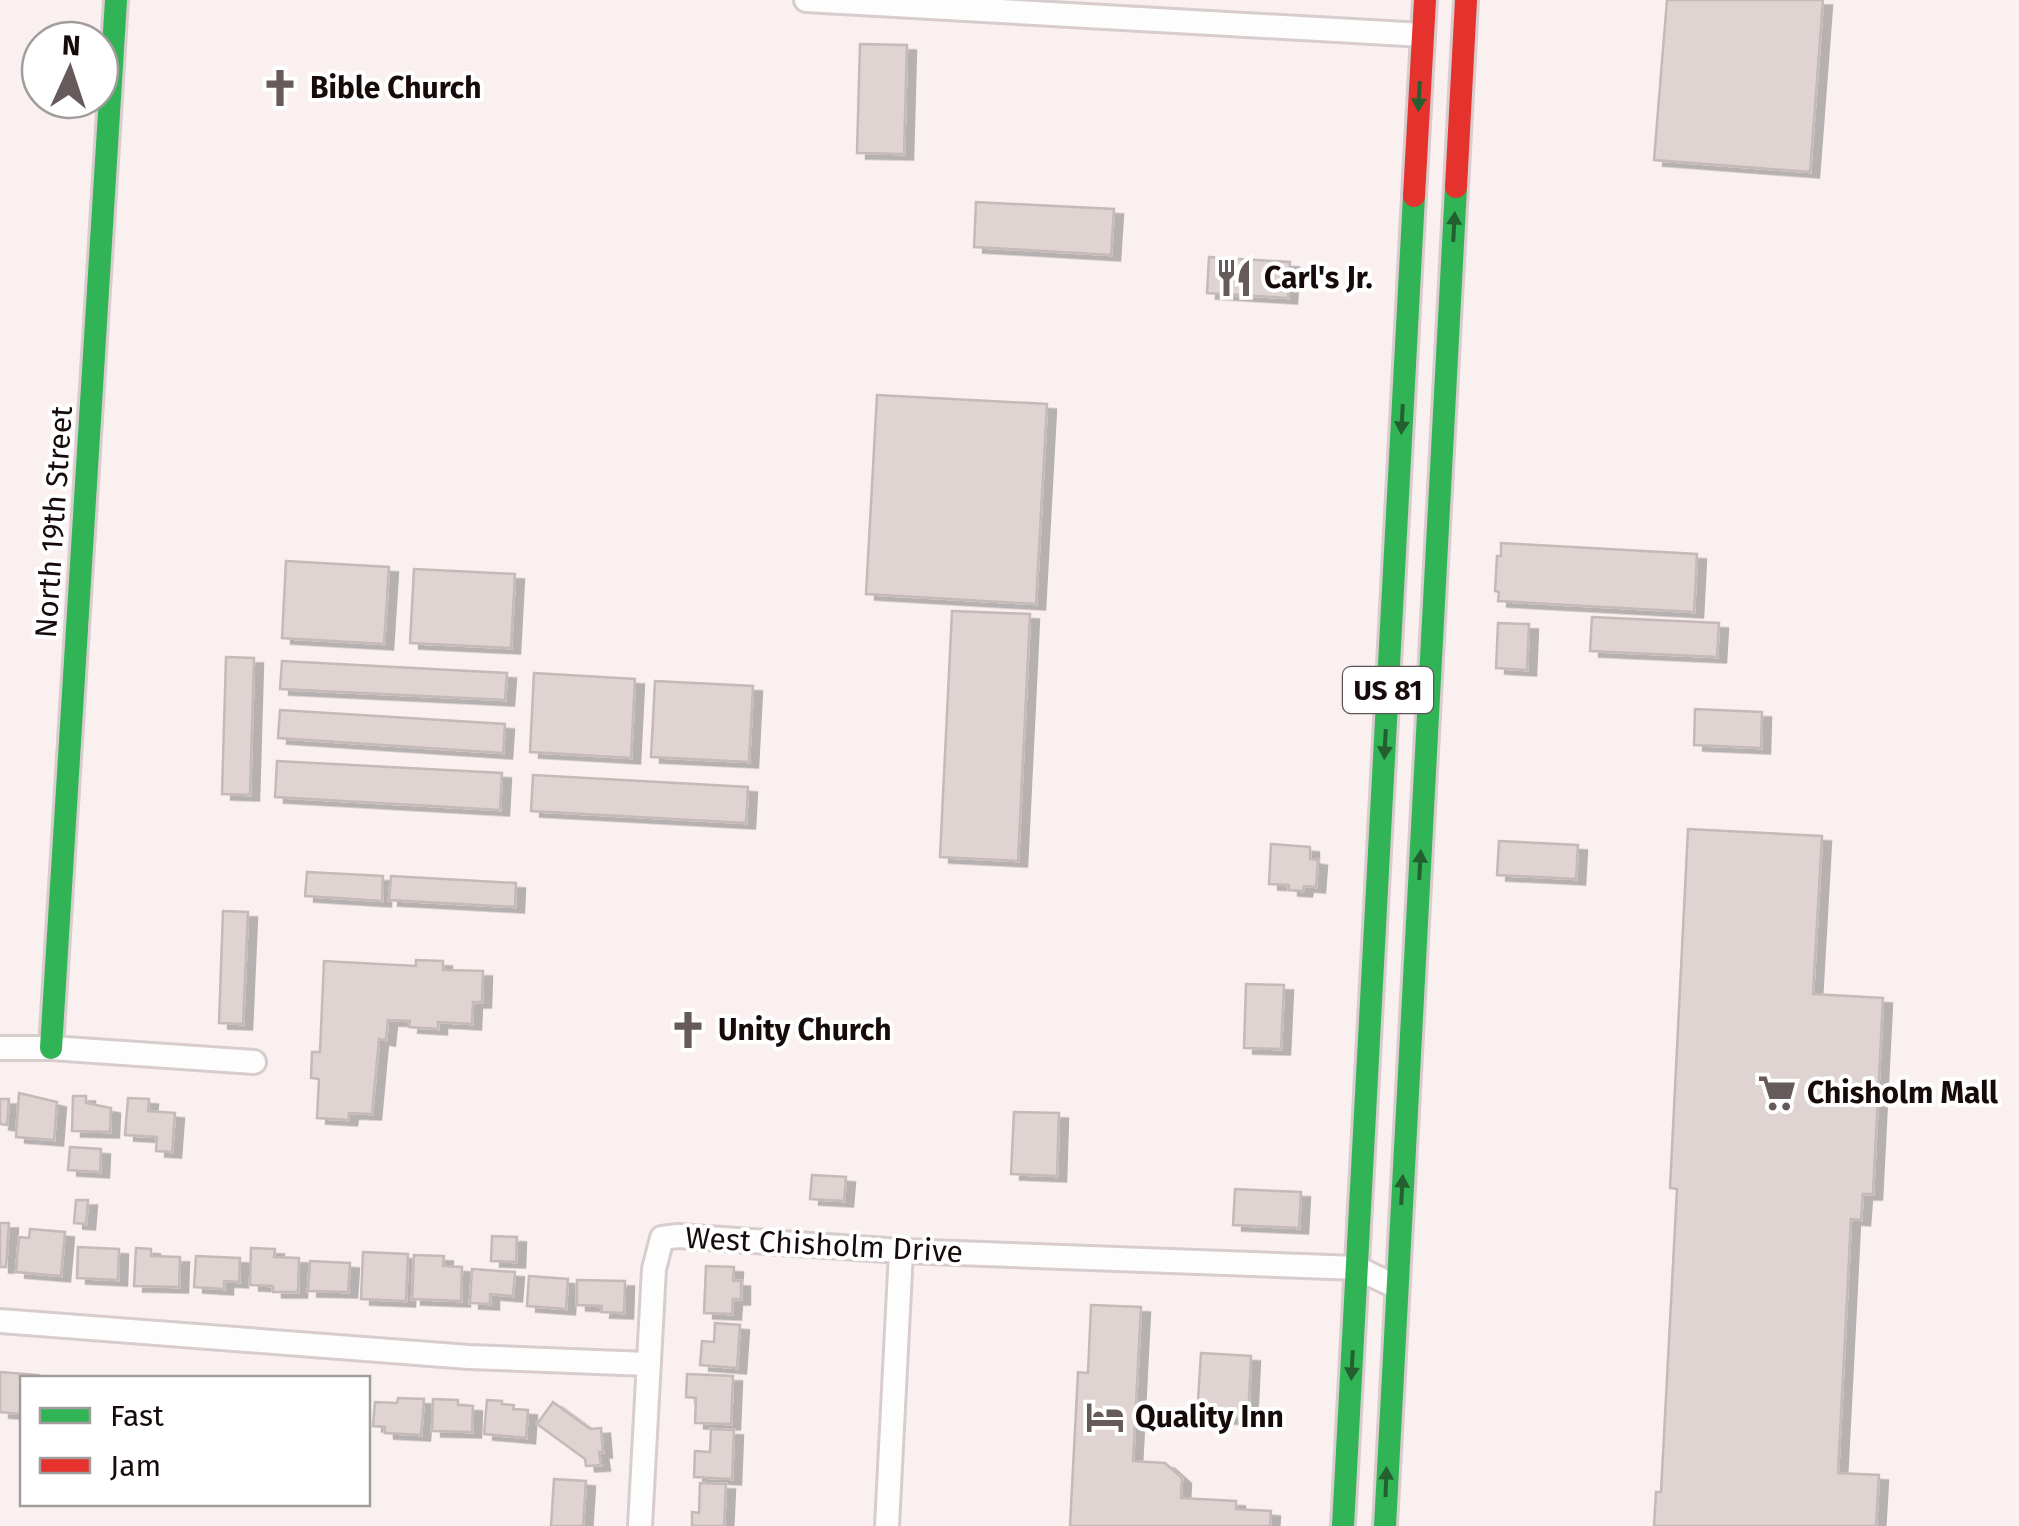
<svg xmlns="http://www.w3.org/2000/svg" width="2019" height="1526" viewBox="0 0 2019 1526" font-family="'Fira Sans',sans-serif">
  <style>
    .building { fill: #dfd4d1; stroke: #c5bab7; stroke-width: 2.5; filter: url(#shadow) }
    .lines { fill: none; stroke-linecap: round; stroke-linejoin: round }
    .street-casing { stroke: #d8cccc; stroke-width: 28 }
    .fast-casing { stroke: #d8cccc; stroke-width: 28 }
    .jam-casing { stroke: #d8cccc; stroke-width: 28 }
    .street { stroke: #fefdfd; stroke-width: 22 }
    .fast { stroke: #30b455; stroke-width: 22 }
    .jam { stroke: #e5322d; stroke-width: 22 }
    .oneway { fill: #245f30 }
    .labels { text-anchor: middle; stroke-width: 8; stroke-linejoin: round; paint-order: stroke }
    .shield { fill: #fff; stroke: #5d5454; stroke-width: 2.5 }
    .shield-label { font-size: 28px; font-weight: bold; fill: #170a0a }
    .poi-label { font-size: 30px; font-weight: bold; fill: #170a0a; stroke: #fff; text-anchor: start }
    .street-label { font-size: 30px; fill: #170a0a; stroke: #fff }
  </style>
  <defs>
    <filter id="shadow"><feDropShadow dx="9" dy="5.5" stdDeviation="0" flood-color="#0004"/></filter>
  </defs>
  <rect width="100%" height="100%" fill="#faf0f0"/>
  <path class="building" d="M1667 0H1823L1810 172 1654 160Z
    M860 44 907 45 904 154 857 153Z
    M976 202 1114 209 1111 255 974 247Z
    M1209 257 1290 262 1288 298 1207 293Z
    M877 395 1047 404 1036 604 866 594Z
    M1501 543 1697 554 1694 612 1498 601 1499 592 1495 591 1497 556H1501Z
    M286 561 389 567 384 644 282 638Z
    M414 569 515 574 511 648 410 643Z
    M952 611 1030 614 1018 861 940 857Z
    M1592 617 1719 623 1717 657 1590 651Z
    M1498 623 1529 624 1527 670 1496 668Z
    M226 657 254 658 250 795 222 794Z
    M282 661 507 673 505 700 280 689Z
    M534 673 635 679 631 758 530 752Z
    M655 681 753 686 749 762 651 757Z
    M1695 709 1762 712 1761 748 1694 745Z
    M280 710 505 724 503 753 278 738Z
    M277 761 502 773 500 810 275 797Z
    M533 775 748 787 746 823 531 811Z
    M1688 829 1822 836 1813 994 1883 998 1873 1194H1863L1861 1220 1851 1219 1838 1473 1879 1475 1876 1526H1654L1656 1492H1661L1677 1189 1670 1188Z
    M1499 841 1578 845 1576 879 1497 875Z
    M1271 844 1310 847V859L1318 860 1316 887 1304 886 1303 891 1289 890V885L1269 884Z
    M307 872 383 876 382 901 305 896Z
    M391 876 516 883 515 907 389 900Z
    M223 911 248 912 243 1024 219 1023Z
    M416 960 443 961V970L483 971 482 1002H473L472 1024 438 1022V1029L409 1027 410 1021 388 1020 386 1040 379 1039 372 1114 349 1113 348 1120 317 1118 319 1079 311 1078 312 1052H320L324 961 416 966Z
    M1246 984 1284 985 1281 1049 1244 1048Z
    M19 1093 57 1102 54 1140 16 1137Z
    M73 1096H86V1103L111 1108 110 1132 72 1131Z
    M128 1098 149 1099 148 1111 175 1113 172 1152 156 1151 157 1137 125 1135Z
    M0 1099H9L7 1125 0 1124Z
    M1014 1112 1059 1113 1057 1176 1011 1174Z
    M70 1147 101 1149 100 1172 68 1170Z
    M812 1175 846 1177 844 1201 810 1199Z
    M1235 1189 1301 1192 1299 1228 1233 1225Z
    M76 1200H88L86 1224 74 1223Z
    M0 1223H9L6 1267H0Z
    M30 1229 65 1232 61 1276 16 1272 19 1237 29 1238Z
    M492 1236 517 1237 516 1262 491 1261Z
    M78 1247 119 1249 118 1280 77 1278Z
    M136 1248 151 1249V1256L180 1257 179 1287 134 1286Z
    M251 1248 275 1249 274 1257 299 1258 298 1292H273V1286L250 1285Z
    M363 1252 408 1254 406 1301 361 1299Z
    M414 1255 444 1256 443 1266 462 1267 461 1301 412 1299Z
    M196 1256 240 1258 239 1282 224 1281V1289L194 1287Z
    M310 1261 350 1263 348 1292 308 1291Z
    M706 1266 734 1267 733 1281H741V1299H733L732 1314 704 1313Z
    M472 1269 515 1272 513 1296 490 1294V1304L470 1303Z
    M529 1276 568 1279 566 1309 527 1306Z
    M577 1280 625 1281 624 1313 601 1312 602 1306 577 1305Z
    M1091 1305 1141 1307 1133 1461 1165 1463 1182 1478 1181 1498 1236 1501V1509L1271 1511 1270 1526H1070L1078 1372 1088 1373Z
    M715 1323 740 1325 737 1368 700 1365 702 1341 714 1342Z
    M1201 1353 1251 1356 1248 1419 1197 1417Z
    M0 1372 39 1375 38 1378H22L20 1414 0 1412Z
    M687 1374 733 1376 731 1424 695 1423 696 1398 686 1397Z
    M398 1398 424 1399 421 1435 385 1433V1427L373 1426 375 1402 397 1403Z
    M433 1399 458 1400V1405L473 1406 472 1432 432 1431Z
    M487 1400 502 1401V1404L514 1405 513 1409 528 1410 526 1438 484 1434Z
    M553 1402 590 1429 601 1428 603 1452H599L601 1465 586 1466 585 1459 537 1424Z
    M711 1429 734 1430 732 1479 694 1477 695 1451 710 1452Z
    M554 1479 586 1481 583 1526H551Z
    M700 1483 726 1484 724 1526H692V1512L699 1513Z"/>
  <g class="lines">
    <g class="street-casing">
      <path id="street" d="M806 0 1423 35
        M0 1048H51L254 1062
        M0 1321 469 1357 647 1364
        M640 1526 654 1269 662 1238 678 1236 901 1251 1357 1268 1397 1287
        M887 1526 901 1251"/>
    </g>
    <g class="fast-casing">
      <path id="fast" d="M51 1048 116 0
        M1343 1526 1414 196
        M1385 1526 1456 187"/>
    </g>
    <g class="jam-casing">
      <path id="jam" d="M1456 187 1466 0
        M1414 196 1425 0"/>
    </g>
    <use href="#street" class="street"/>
    <use href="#fast" class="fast"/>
    <use href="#jam" class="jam"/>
  </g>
  <defs><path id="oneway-solid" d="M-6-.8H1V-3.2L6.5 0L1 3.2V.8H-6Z" transform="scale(2.5)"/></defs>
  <g class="oneway">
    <use href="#oneway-solid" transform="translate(1419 96) rotate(93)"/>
    <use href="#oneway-solid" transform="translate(1454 227) rotate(-87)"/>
    <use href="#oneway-solid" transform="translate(1402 419) rotate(93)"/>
    <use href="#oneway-solid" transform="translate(1385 744) rotate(93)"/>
    <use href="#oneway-solid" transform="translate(1420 865) rotate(-87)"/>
    <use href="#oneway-solid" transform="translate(1402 1190) rotate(-87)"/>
    <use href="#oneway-solid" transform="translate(1352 1365) rotate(93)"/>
    <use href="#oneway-solid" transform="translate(1386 1482) rotate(-88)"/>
  </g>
  <defs>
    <g id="church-bare" transform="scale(3)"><path d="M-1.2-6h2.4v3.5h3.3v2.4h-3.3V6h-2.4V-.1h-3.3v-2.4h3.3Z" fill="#665a5a" stroke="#fff" stroke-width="2.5" paint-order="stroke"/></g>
    <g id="restaurant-bare" transform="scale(3)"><path d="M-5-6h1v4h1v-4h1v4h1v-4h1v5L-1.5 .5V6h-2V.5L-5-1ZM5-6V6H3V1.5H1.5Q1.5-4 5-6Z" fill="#665a5a" stroke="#fff" stroke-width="2.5" paint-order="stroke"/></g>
    <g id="supermarket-bare" transform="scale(3)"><path d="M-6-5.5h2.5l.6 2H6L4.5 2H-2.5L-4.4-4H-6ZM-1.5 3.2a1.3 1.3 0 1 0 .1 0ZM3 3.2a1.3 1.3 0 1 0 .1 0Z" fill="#665a5a" stroke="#fff" stroke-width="2.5" paint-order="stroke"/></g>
    <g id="hotel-bare" transform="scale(3)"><path d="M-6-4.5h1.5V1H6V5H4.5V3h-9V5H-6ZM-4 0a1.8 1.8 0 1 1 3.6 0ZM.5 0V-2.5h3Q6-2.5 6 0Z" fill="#665a5a" stroke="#fff" stroke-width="2.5" paint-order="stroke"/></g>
  </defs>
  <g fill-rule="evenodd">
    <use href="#church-bare" x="280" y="88"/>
    <use href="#restaurant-bare" x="1234" y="278"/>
    <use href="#church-bare" x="688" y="1030"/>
    <use href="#supermarket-bare" x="1777" y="1093"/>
    <use href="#hotel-bare" x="1105" y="1417"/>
  </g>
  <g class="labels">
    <rect class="shield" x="1343" y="667" width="90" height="46" rx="8"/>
    <g class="shield-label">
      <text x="1388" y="700">US 81</text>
    </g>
    <g class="poi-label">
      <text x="310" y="98">Bible Church</text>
      <text x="1264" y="288">Carl's Jr.</text>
      <text x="718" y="1040">Unity Church</text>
      <text x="1807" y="1103">Chisholm Mall</text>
      <text x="1135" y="1427">Quality Inn</text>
    </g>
    <g class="street-label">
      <text transform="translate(54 522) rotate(-86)" y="10">North 19th Street</text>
      <text transform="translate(824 1245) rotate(3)" y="10">West Chisholm Drive</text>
    </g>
  </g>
  <rect x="20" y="1376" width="350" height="130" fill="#ffffff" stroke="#a29d9d" stroke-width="2.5"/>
  <rect x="40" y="1408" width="50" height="15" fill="#30b455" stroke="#a29d9d" stroke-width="2.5"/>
  <text x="110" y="1426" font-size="30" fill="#170a0a">Fast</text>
  <rect x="40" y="1458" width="50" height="15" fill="#e5322d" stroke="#a29d9d" stroke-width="2.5"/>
  <text x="110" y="1476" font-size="30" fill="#170a0a">Jam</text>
  <g transform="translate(70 70) rotate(3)"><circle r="48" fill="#ffffff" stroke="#a29d9d" stroke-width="2.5"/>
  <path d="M0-8L18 38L0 25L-18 38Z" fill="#665a5a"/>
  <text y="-15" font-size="28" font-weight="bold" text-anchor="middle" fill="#170a0a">N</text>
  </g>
</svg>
